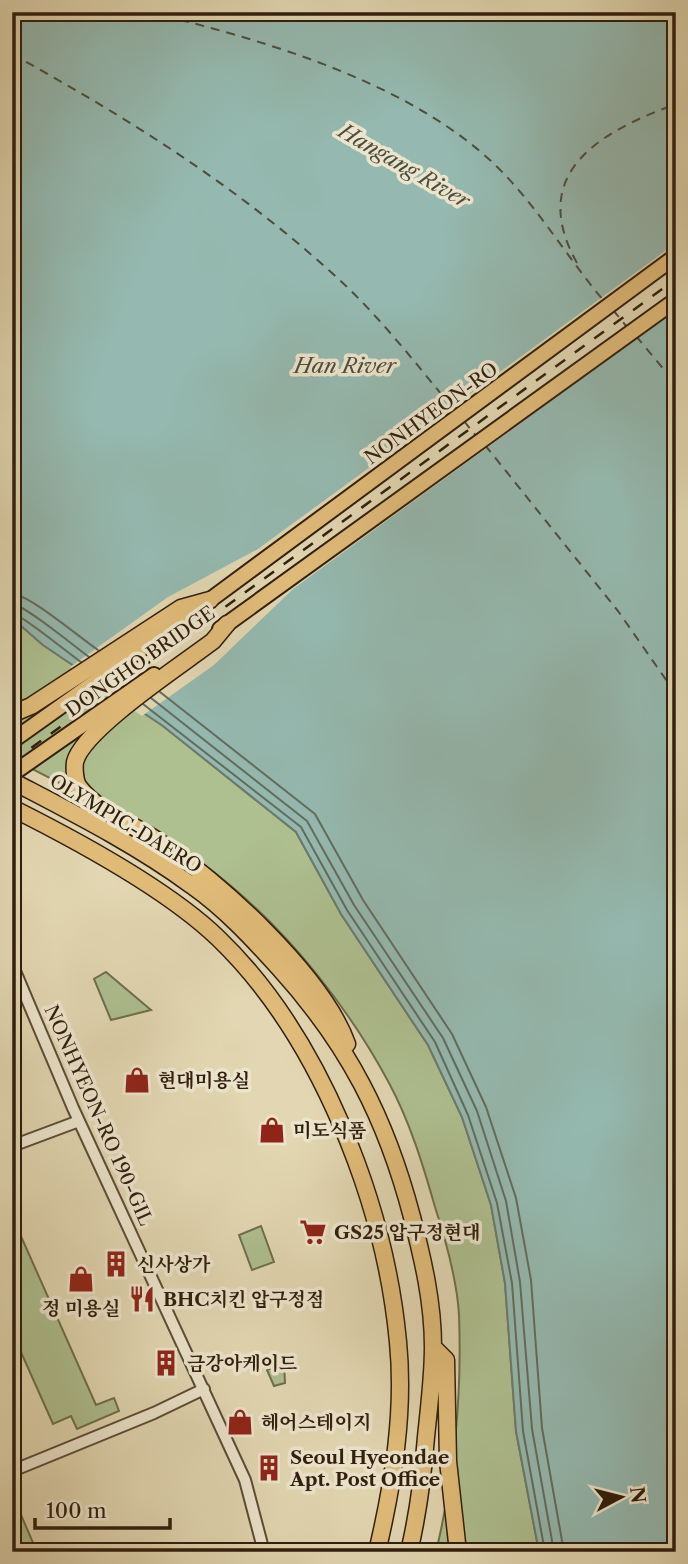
<svg xmlns="http://www.w3.org/2000/svg" width="688" height="1564" viewBox="0 0 688 1564" font-family="'Libre Caslon Text','Noto Serif KR',serif">
  <style>
    .green { fill: #aebf90; stroke: #6f6e4e; stroke-width: 2 }
    .water { fill: #95b9b0; stroke: #6d7b6f; stroke-width: 2 }
    .pier { fill: #e2d7b2 }
    .lines { fill: none; stroke-linecap: round; stroke-linejoin: round }
    .shore { stroke: #626c5e; stroke-width: 2 }
    .ferry { stroke: #4e4c3e; stroke-width: 2; stroke-dasharray: 9 7; stroke-linecap: butt }
    .minor-casing { stroke: #5c4c36; stroke-width: 14 }
    .major-casing { stroke: #301e0d; stroke-width: 18 }
    .highway-casing { stroke: #301e0d; stroke-width: 19 }
    .minor { stroke: #ece5cd; stroke-width: 10 }
    .major { stroke: #e1bc79; stroke-width: 14 }
    .highway { stroke: #e1bc79; stroke-width: 16 }
    .rail { stroke: #301e0d; stroke-width: 2.5; stroke-dasharray: 12 12; stroke-linecap: butt }
    .labels { text-anchor: middle; stroke-width: 7; stroke-linejoin: round; paint-order: stroke }
    .street-label { font-size: 19px; fill: #301e0d; stroke: #ece5cd }
    .poi-label { font-size: 19px; font-weight: bold; fill: #301e0d; stroke: #ece5cd; text-anchor: start }
    .water-label { font-size: 21px; font-style: italic; fill: #4e4c3e; stroke: #ece5cd }
  </style>
  <rect width="100%" height="100%" fill="#e2d7b2"/>
  <filter id="stains"><feTurbulence type="fractalNoise" baseFrequency=".00286" numOctaves="4"/><feColorMatrix values="0 0 0 0 .2 0 0 0 0 .09 0 0 0 0 .02 0 0 0 .5 -.17"/></filter>
  <radialGradient id="worn" r=".72"><stop offset=".6" stop-color="#630" stop-opacity="0"/><stop offset="1" stop-color="#630" stop-opacity=".3"/></radialGradient>
  <path class="green" d="M12 618 43 645 163 726 296 832 341 914 428 1045 462 1117 491 1205 505 1283 516 1431 539 1552H436C454 1476 462 1394 459 1315 457 1279 446 1241 435 1207 423 1165 410 1122 389 1083 350 1010 294 939 231 886 165 830 86 799 12 758Z
    M106 972 151 1010 111 1020 94 979Z
    M12 1216 96 1405 114 1398 119 1411 77 1429 71 1416 53 1424 12 1332Z
    M261 1226 274 1262 252 1270 239 1235Z
    M284 1363 285 1383 274 1386 267 1370Z
    M12 1494 37 1552H12Z"/>
  <path class="water" d="M12 12H676V1552H539L516 1431 505 1283 491 1205 462 1117 428 1045 341 914 296 832 163 726 43 645 12 618Z"/>
  <path class="pier" d="M676 243V310L293 589 214 665 142 716 70 667 168 597 258 549Z"/>
  <g class="lines">
    <path class="shore" d="M12 594C29 594 80 638 98 650
      M12 604C25 605 74 646 89 657
      M12 613C21 614 68 653 81 662
      M160 692 315 814 363 900 452 1034 486 1107 516 1198 531 1280 542 1428 564 1552
      M151 698 307 821 354 905 443 1038 477 1111 506 1201 520 1282 532 1429 554 1552
      M143 704 301 827 347 910 435 1042 468 1115 497 1203 512 1283 523 1431 545 1552"/>
    <path class="ferry" d="M149 12C263 40 403 80 491 161 535 202 565 255 604 301
      M12 54C126 117 235 185 332 273 378 314 416 364 456 412
      M577 263C526 172 602 131 676 104
      M613 310 627 327
      M636 336 676 384
      M464 421 476 436
      M485 445 618 611 676 694"/>
    <g class="minor-casing">
      <path id="minor" d="M12 964 73 1108 245 1480 264 1552
        M12 1146 79 1121
        M12 1471 154 1413 204 1389"/>
    </g>
    <g class="major-casing">
      <path id="major" d="M220 629 676 300
        M12 741 210 600 676 256
        M12 774 154 675"/>
    </g>
    <g class="highway-casing">
      <path id="highway" d="M227 624 213 641C183 664 83 729 75 762 74 769 75 782 79 787 98 812 133 824 158 841 219 881 323 976 347 1044
        M12 714 31 706 181 608 210 600
        M12 781C73 813 135 844 191 885 224 908 252 938 279 968 348 1044 386 1118 412 1217 423 1260 433 1302 433 1347 433 1377 429 1407 426 1437 423 1475 418 1514 409 1552
        M12 808C76 840 166 888 218 938 320 1036 385 1203 398 1342 405 1412 393 1484 377 1552
        M433 1347 446 1360 448 1461 458 1552"/>
    </g>
    <use href="#minor" class="minor"/>
    <use href="#major" class="major"/>
    <use href="#highway" class="highway"/>
    <path class="rail" d="M12 762 676 279"/>
  </g>
  <defs>
    <g id="shop-bare" transform="scale(2.1)"><path d="M-5-2.5h2.3a2.7 3.5 0 0 1 5.4 0H5L5.5 6h-11ZM-1.5-2.5h3a1.5 2.3 0 0 0-3 0Z" fill="#8f2418" stroke="#ece5cd" stroke-width="2.5" paint-order="stroke"/></g>
    <g id="supermarket-bare" transform="scale(2.1)"><path d="M-6-5.5h2.5l.6 2H6L4.5 2H-2.5L-4.4-4H-6ZM-1.5 3.2a1.3 1.3 0 1 0 .1 0ZM3 3.2a1.3 1.3 0 1 0 .1 0Z" fill="#8f2418" stroke="#ece5cd" stroke-width="2.5" paint-order="stroke"/></g>
    <g id="building-bare" transform="scale(2.1)"><path d="M-4-6H4V6H1V3H-1V6H-4ZM-2.5-4.3h1.7v1.8h-1.7ZM.8-4.3h1.7v1.8H.8ZM-2.5-1h1.7V.8h-1.7ZM.8-1h1.7V.8H.8Z" fill="#8f2418" stroke="#ece5cd" stroke-width="2.5" paint-order="stroke"/></g>
    <g id="restaurant-bare" transform="scale(2.1)"><path d="M-5-6h1v4h1v-4h1v4h1v-4h1v5L-1.5 .5V6h-2V.5L-5-1ZM5-6V6H3V1.5H1.5Q1.5-4 5-6Z" fill="#8f2418" stroke="#ece5cd" stroke-width="2.5" paint-order="stroke"/></g>
  </defs>
  <g fill-rule="evenodd">
    <use href="#shop-bare" x="137" y="1080"/>
    <use href="#shop-bare" x="272" y="1130"/>
    <use href="#supermarket-bare" x="313" y="1232"/>
    <use href="#building-bare" x="116" y="1264"/>
    <use href="#shop-bare" x="81" y="1279"/>
    <use href="#restaurant-bare" x="142" y="1299"/>
    <use href="#building-bare" x="166" y="1363"/>
    <use href="#shop-bare" x="240" y="1422"/>
    <use href="#building-bare" x="269" y="1468"/>
  </g>
  <g class="labels">
    <g class="street-label">
      <text transform="translate(431 413) rotate(-36)" y="7">NONHYEON-RO</text>
      <text transform="translate(140 661) rotate(-35)" y="7">DONGHO BRIDGE</text>
      <text transform="translate(126 823) rotate(31)" y="7">OLYMPIC-DAERO</text>
      <text transform="translate(99 1115) rotate(66)" y="7">NONHYEON-RO 190-GIL</text>
    </g>
    <g class="poi-label">
      <text x="158" y="1087">현대미용실</text>
      <text x="293" y="1137">미도식품</text>
      <text x="334" y="1239">GS25 압구정현대</text>
      <text x="137" y="1271">신사상가</text>
      <text x="163" y="1306">BHC치킨 압구정점</text>
      <text x="81" y="1315" text-anchor="middle">정 미용실</text>
      <text x="187" y="1370">금강아케이드</text>
      <text x="261" y="1429">헤어스테이지</text>
      <text x="290" y="1464">Seoul Hyeondae<tspan x="290" dy="22">Apt. Post Office</tspan></text>
    </g>
    <g class="water-label">
      <text transform="translate(404 166) rotate(30)" y="7">Hangang River</text>
      <text x="345" y="373">Han River</text>
    </g>
  </g>
  <rect width="688" height="1564" fill="none" stroke="#e2d7b2" stroke-width="42"/>
  <rect x="14" y="14" width="660" height="1536" fill="none" stroke="#301e0d" stroke-width="3.5"/>
  <rect x="21" y="21" width="646" height="1522" fill="none" stroke="#301e0d" stroke-width="2"/>
  <g transform="translate(621 1497) rotate(83)" stroke="#ece5cd" stroke-width="5" paint-order="stroke">
  <path d="M0-5L12 26L0 18L-12 26Z" fill="#301e0d"/>
  <text y="-10" font-size="19" font-weight="bold" text-anchor="middle" fill="#301e0d">N</text>
  </g>
  <path d="M35 1518v10h135v-10" fill="none" stroke="#301e0d" stroke-width="3.5"/>
  <text x="46" y="1518" font-size="21" fill="#301e0d" stroke="#ece5cd" stroke-width="5" paint-order="stroke">100 m</text>
  <rect width="100%" height="100%" filter="url(#stains)"/>
  <rect width="100%" height="100%" fill="url(#worn)"/>
</svg>
